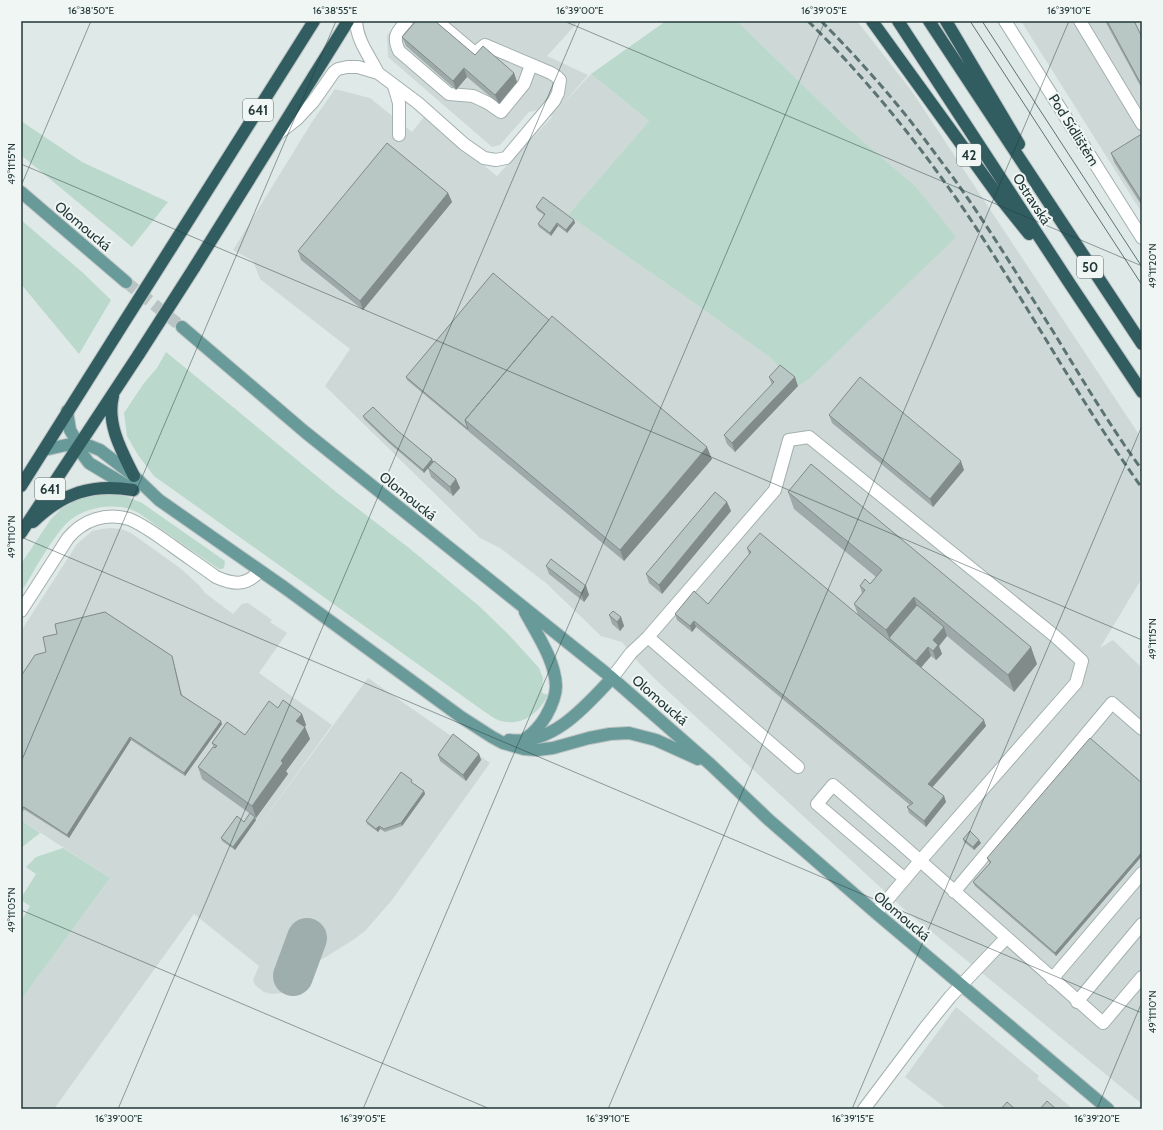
<svg xmlns="http://www.w3.org/2000/svg" width="1163" height="1130" viewBox="0 0 1163 1130" font-family="Cabin,sans-serif">
  <style>
    .built { fill: #ced9d7 }
    .green { fill: #bad8cb }
    .lines { fill: none; stroke-linecap: round; stroke-linejoin: round }
    .taxiway { stroke: #9eaead; stroke-width: 40 }
    .major-tunnel { stroke: #b9c5c4; stroke-width: 12; stroke-dasharray: 12 6; stroke-linecap: butt }
    .minor-casing { stroke: #a3b0af; stroke-width: 14 }
    .major-casing { stroke: #bdc3c3; stroke-width: 14 }
    .highway-casing { stroke: #bdc3c3; stroke-width: 14 }
    .minor { stroke: #fff; stroke-width: 12 }
    .major { stroke: #689a9a; stroke-width: 12 }
    .highway { stroke: #315d61; stroke-width: 12 }
    .tram { stroke: #5c7373; stroke-width: 1 }
    .rail { stroke: #5c7373; stroke-width: 3; stroke-dasharray: 8 4; stroke-linecap: butt }
    .highway-bridge-casing { stroke: #bdc3c3; stroke-width: 14; stroke-linecap: butt }
    .highway-bridge { stroke: #315d61; stroke-width: 12 }
    .wall { fill: #9eaaa9 }
    .shaded-wall { fill: #818b89 }
    .building { fill: #b8c6c4; stroke: #818b89 }
    .ticks { fill: none; stroke: #223737; stroke-width: 1; stroke-opacity: 0.45 }
    .labels { text-anchor: middle; stroke-width: 4; stroke-linejoin: round; paint-order: stroke }
    .shield { fill: #eff6f4; stroke: #607070; stroke-width: 1 }
    .shield-label { font-size: 13px; font-weight: bold; fill: #223737 }
    .street-label { font-size: 14px; fill: #223737; stroke: #eff6f4 }
    .neatline { fill: none; stroke: #223737; stroke-width: 1.5 }
    .ticks-label { font-size: 10px; text-anchor: middle; fill: #223737 }
  </style>
  <rect width="100%" height="100%" fill="#dfe9e7"/>
  <path class="built" d="M398 21H579L547 56 588 75 562 105 591 74 649 121 568 215 703 309 772 359 784 374 915 186 843 124 737 21H857L911 90 1142 439V578L1100 648 1113 640 1142 668V1104L905 910 656 680 638 662 622 642 601 636 546 583 500 548 480 538 325 386 350 349 260 279 253 261 233 250 312 122 335 89 370 98 412 132 424 117 497 176 552 117 544 109 529 112 500 145 492 147 388 57 387 36Z
    M1021 21H1142V213Z
    M112 528 121 529 131 533 180 568 199 585 205 593 233 614 242 604 248 603 272 620 270 622 287 633 259 673 332 725 254 833 368 678 490 763 392 900 365 931 353 940 313 965 281 993 272 994 264 992 255 985 253 980 259 966 194 914 54 1109H21V1000L110 878 21 820V631L77 544 92 531 101 529Z
    M956 1007 1039 1076 1037 1079 1073 1109H947L905 1077Z"/>
  <path class="green" d="M666 21H737L843 124 915 186 956 237 810 378 798 386 784 374 772 359 703 309 568 215 649 121 591 74Z
    M21 121 82 162 168 202 132 247 21 155Z
    M21 220 82 272 111 300 79 354 21 284Z
    M166 352 336 492 409 548 479 606 509 635 539 668 543 678 542 693 548 695C540 712 522 727 501 721 496 720 490 715 485 712L154 476 138 455 127 436 124 413 144 383 157 368Z
    M105 494 125 496 142 503 225 561 224 568 222 569H219C199 556 180 542 161 529 151 522 141 513 130 509 110 503 82 508 67 523 50 540 34 572 21 592V564L51 519 61 509 79 499Z
    M21 820 40 833 21 848Z
    M63 848 110 878 21 1000V921L30 906 21 900V898L36 874 26 867 36 857Z"/>
  <g class="lines">
    <path class="taxiway" d="M293 976 307 938"/>
    <path class="major-tunnel" d="M126 282 182 327"/>
    <g class="minor-casing">
      <path id="minor" d="M356 21C357 41 369 55 378 73
        M407 21C397 32 392 36 399 51L449 94 473 96 488 103 501 112 524 84 531 65
        M1005 21 1142 238
        M1080 21 1142 124
        M394 86 399 103V135
        M279 133 297 119 313 102 334 72 338 69 347 67H358L378 73 418 103 464 144 484 158 496 160 506 158 554 101 558 93 560 80 557 77 551 73 485 45 475 53 437 21
        M21 611 68 538C83 520 106 512 129 519 144 525 158 536 171 545 186 556 201 566 216 577 234 585 246 586 260 571
        M648 637 798 767
        M612 678 631 653 648 637 680 600 775 490 789 440 809 437 1056 637 1082 661 1076 683 920 861 876 913
        M905 879 817 804 833 785 899 842 1103 1023 1142 977
        M954 892 1112 703 1142 729
        M1052 979 1142 873
        M1077 1002 1142 924
        M864 1109 925 1028 950 997 1006 938"/>
    </g>
    <g class="major-casing">
      <path id="major" d="M21 192 126 282
        M182 327 305 432 612 678 710 764 769 820 876 913 1108 1109
        M67 411 70 430 79 445 83 455 89 463 134 490
        M44 450 66 445 90 446 100 450 134 476 159 500 285 588 461 717 492 737 503 743 524 749 537 750 553 748 589 738 610 734 629 733 656 740 698 759
        M525 612C537 634 555 660 556 686 556 696 551 707 546 716 540 726 535 732 526 738
        M509 740C552 746 586 706 612 678"/>
    </g>
    <g class="highway-casing">
      <path id="highway" d="M872 21 1000 198 1029 234
        M898 21 1070 284 1142 392
        M929 21 1142 344
        M946 21 1019 144
        M171 248 314 21
        M194 268 348 21
        M113 396C106 424 122 452 134 476
        M21 486 116 335
        M33 522C63 493 92 483 133 490
        M21 533 139 354"/>
    </g>
    <use href="#minor" class="minor"/>
    <use href="#major" class="major"/>
    <use href="#highway" class="highway"/>
    <path class="tram" d="M970 21 1142 285
      M982 21 1142 267"/>
    <path class="rail" d="M808 21C867 79 920 145 967 214 1027 304 1079 400 1142 488
      M821 21C863 63 902 108 937 156 980 212 1016 273 1054 333 1082 379 1110 426 1142 470"/>
    <g class="highway-bridge-casing">
      <path id="highway-bridge" d="M116 335 171 248
        M139 354 194 268"/>
    </g>
    <use href="#highway-bridge" class="highway-bridge"/>
  </g>
  <path class="wall" d="M1105 21H1134L1142 37V89Z
    M402 37 475 55 514 73 517 82 499 104 467 77 456 90 406 46Z
    M1142 138V206L1114 162 1111 153Z
    M448 193 452 202 363 310 301 260 298 251Z
    M536 207 574 220 575 223 567 233 558 226 551 236 539 227 538 224 544 215 537 210Z
    M406 377 712 459 624 561 407 380Z
    M769 377 798 386 735 452 727 444 724 435 772 385Z
    M829 415 964 470 933 507 832 423Z
    M363 416 398 431 432 459 433 462 456 479 460 488 453 496 431 477 428 468 424 473 389 443 364 419Z
    M788 492 1037 664 1014 692 947 636 939 646 942 654 936 660 931 656 921 667 986 726 932 787 944 796 946 802 926 827 909 813 907 807 910 805 696 627 692 632 677 620 675 614 708 604 749 555 747 548 858 615 854 604 862 593 860 586 870 584 876 577 794 509Z
    M727 502 731 511 662 594 649 583 646 574Z
    M546 566 586 586 589 595 584 602 549 574Z
    M609 615 621 617 624 626 620 631 612 624Z
    M173 659 182 695 222 724 185 776 131 740 69 838 25 810 21 811V676Z
    M278 708 302 714 306 725 305 727 310 739 286 771 288 774 256 818 202 779 198 767 214 748 212 743 245 735Z
    M479 754 481 760 466 781 440 761 438 755Z
    M413 783 424 791 425 794 402 826 385 832 380 829 378 832 367 824 366 821Z
    M1142 783V856L1056 956 975 886 973 882 990 863 988 861 987 858Z
    M256 820 235 850 222 841 221 838 244 822Z
    M963 839 981 843 974 850 964 842Z"/>
  <path class="shaded-wall" d="M464 68 467 77 456 90 453 81Z
    M514 73 517 82 499 104 495 95Z
    M448 193 452 202 363 310 360 301Z
    M574 220 575 223 567 233 566 230Z
    M557 223 558 226 551 236 550 233Z
    M795 377 798 386 735 452 732 443Z
    M707 447 712 459 624 561 620 550Z
    M432 459 433 462 424 473 423 470Z
    M961 461 964 470 933 507 930 499Z
    M456 479 460 488 453 496 450 487Z
    M727 502 731 511 662 594 659 585Z
    M586 586 589 595 584 602 581 593Z
    M914 597 920 614 889 638 893 647 886 630Z
    M621 617 624 626 620 631 617 622Z
    M694 621 696 627 692 632 690 626Z
    M944 627 947 636 939 646 942 654 936 660 933 651V640Z
    M928 647 931 656 919 670 916 661Z
    M1031 647 1037 664 1014 692 1008 675Z
    M302 714 306 725 300 733 296 721Z
    M984 720 986 726 930 790 928 784Z
    M221 721 222 724 185 776 184 773Z
    M305 727 310 739 286 771 288 774 256 818 252 806 281 761Z
    M130 737 131 740 69 838 67 835Z
    M479 754 481 760 466 781 463 775Z
    M424 791 425 794 402 826 401 823Z
    M944 796 946 802 926 827 924 821Z
    M255 817 256 820 235 850 233 847Z
    M379 826 380 829 378 832 376 829Z
    M979 840 981 843 974 850 973 847Z
    M1142 852V856L1056 956 1055 953Z"/>
  <path class="building" d="M416 21H435L475 55 483 46 514 73 495 95 464 68 453 81 402 37Z
    M1107 21H1134L1142 37V86Z
    M1140 135 1142 138V202L1111 153Z
    M387 143 448 193 360 301 298 251Z
    M543 197 574 220 566 230 557 223 550 233 538 224 545 214 536 207Z
    M493 273 549 320 465 420 468 429 406 377Z
    M552 316 707 447 620 550 465 420Z
    M780 365 795 377 732 443 724 435 774 382 769 377Z
    M860 377 961 461 930 499 829 415Z
    M373 407 398 431 432 459 423 470 388 440 363 416Z
    M434 461 456 479 450 487 428 468Z
    M811 464 1031 647 1008 675 914 597 886 630 854 604 865 590 860 586 865 579 870 584 882 570 788 492Z
    M715 492 727 502 659 585 646 574Z
    M760 533 984 720 928 784 944 796 924 821 907 807 913 803 694 621 690 626 675 614 694 591 708 604 751 552 747 548Z
    M551 559 586 586 581 593 546 566Z
    M917 605 944 627 933 640 938 645 933 651 928 647 916 661 889 638Z
    M613 611 621 617 617 622 609 615Z
    M105 612 172 656 181 695 221 721 184 773 130 737 67 835 24 807 21 808V676L35 655 46 652 43 637 57 634 55 624Z
    M283 700 302 714 296 721 305 727 281 761 283 763 252 806 198 767 213 747 215 748 217 746 212 743 227 722 245 735 269 701 278 708Z
    M453 734 479 754 463 775 438 755Z
    M1090 738 1142 783V852L1055 953 973 882 991 862 987 858Z
    M401 772 412 780 411 782 424 791 401 823 384 829 379 826 376 829 366 821Z
    M250 813 255 817 233 847 221 838 237 816 244 822Z
    M970 831 979 840 973 847 963 839Z
    M1047 1101 1056 1109H1040Z
    M1007 1102 1015 1109H1001Z"/>
  <path class="ticks" d="M564 21 1142 266M21 164 1142 640M21 186 91 21M21 537 1142 1013M21 762 336 21M21 910 490 1109M118 1109 580 21M363 1109 825 21M608 1109 1069 21M852 1109 1142 426M1097 1109 1142 1002"/>
  <g class="labels">
    <g class="shield">
      <rect x="243" y="99" width="30" height="22" rx="3"/>
      <rect x="957" y="144" width="24" height="22" rx="3"/>
      <rect x="1077" y="256" width="26" height="22" rx="3"/>
      <rect x="35" y="478" width="30" height="22" rx="3"/>
    </g>
    <g class="shield-label">
      <text x="258" y="115">641</text>
      <text x="969" y="160">42</text>
      <text x="1090" y="272">50</text>
      <text x="50" y="494">641</text>
    </g>
    <g class="street-label">
      <text transform="translate(1074 130) rotate(58)" y="5">Pod Sídlištěm</text>
      <text transform="translate(1032 199) rotate(57)" y="5">Ostravská</text>
      <text transform="translate(83 226) rotate(40)" y="5">Olomoucká</text>
      <text transform="translate(408 496) rotate(39)" y="5">Olomoucká</text>
      <text transform="translate(660 700) rotate(41)" y="5">Olomoucká</text>
      <text transform="translate(902 916) rotate(40)" y="5">Olomoucká</text>
    </g>
  </g>
  <rect width="1163" height="1130" fill="none" stroke="#eff6f4" stroke-width="44"/>
  <rect x="22" y="22" width="1119" height="1086" class="neatline"/>
  <g class="ticks-label">
    <text x="91" y="14">16°38'50"E</text>
    <text x="335" y="14">16°38'55"E</text>
    <text x="580" y="14">16°39'00"E</text>
    <text x="824" y="14">16°39'05"E</text>
    <text x="1069" y="14">16°39'10"E</text>
    <text transform="translate(11 164) rotate(-90)" y="4">49°11'15"N</text>
    <text transform="translate(1152 266) rotate(-90)" y="4">49°11'20"N</text>
    <text transform="translate(11 537) rotate(-90)" y="4">49°11'10"N</text>
    <text transform="translate(1152 639) rotate(-90)" y="4">49°11'15"N</text>
    <text transform="translate(11 910) rotate(-90)" y="4">49°11'05"N</text>
    <text transform="translate(1152 1012) rotate(-90)" y="4">49°11'10"N</text>
    <text x="119" y="1122">16°39'00"E</text>
    <text x="363" y="1122">16°39'05"E</text>
    <text x="608" y="1122">16°39'10"E</text>
    <text x="853" y="1122">16°39'15"E</text>
    <text x="1097" y="1122">16°39'20"E</text>
  </g>
</svg>
